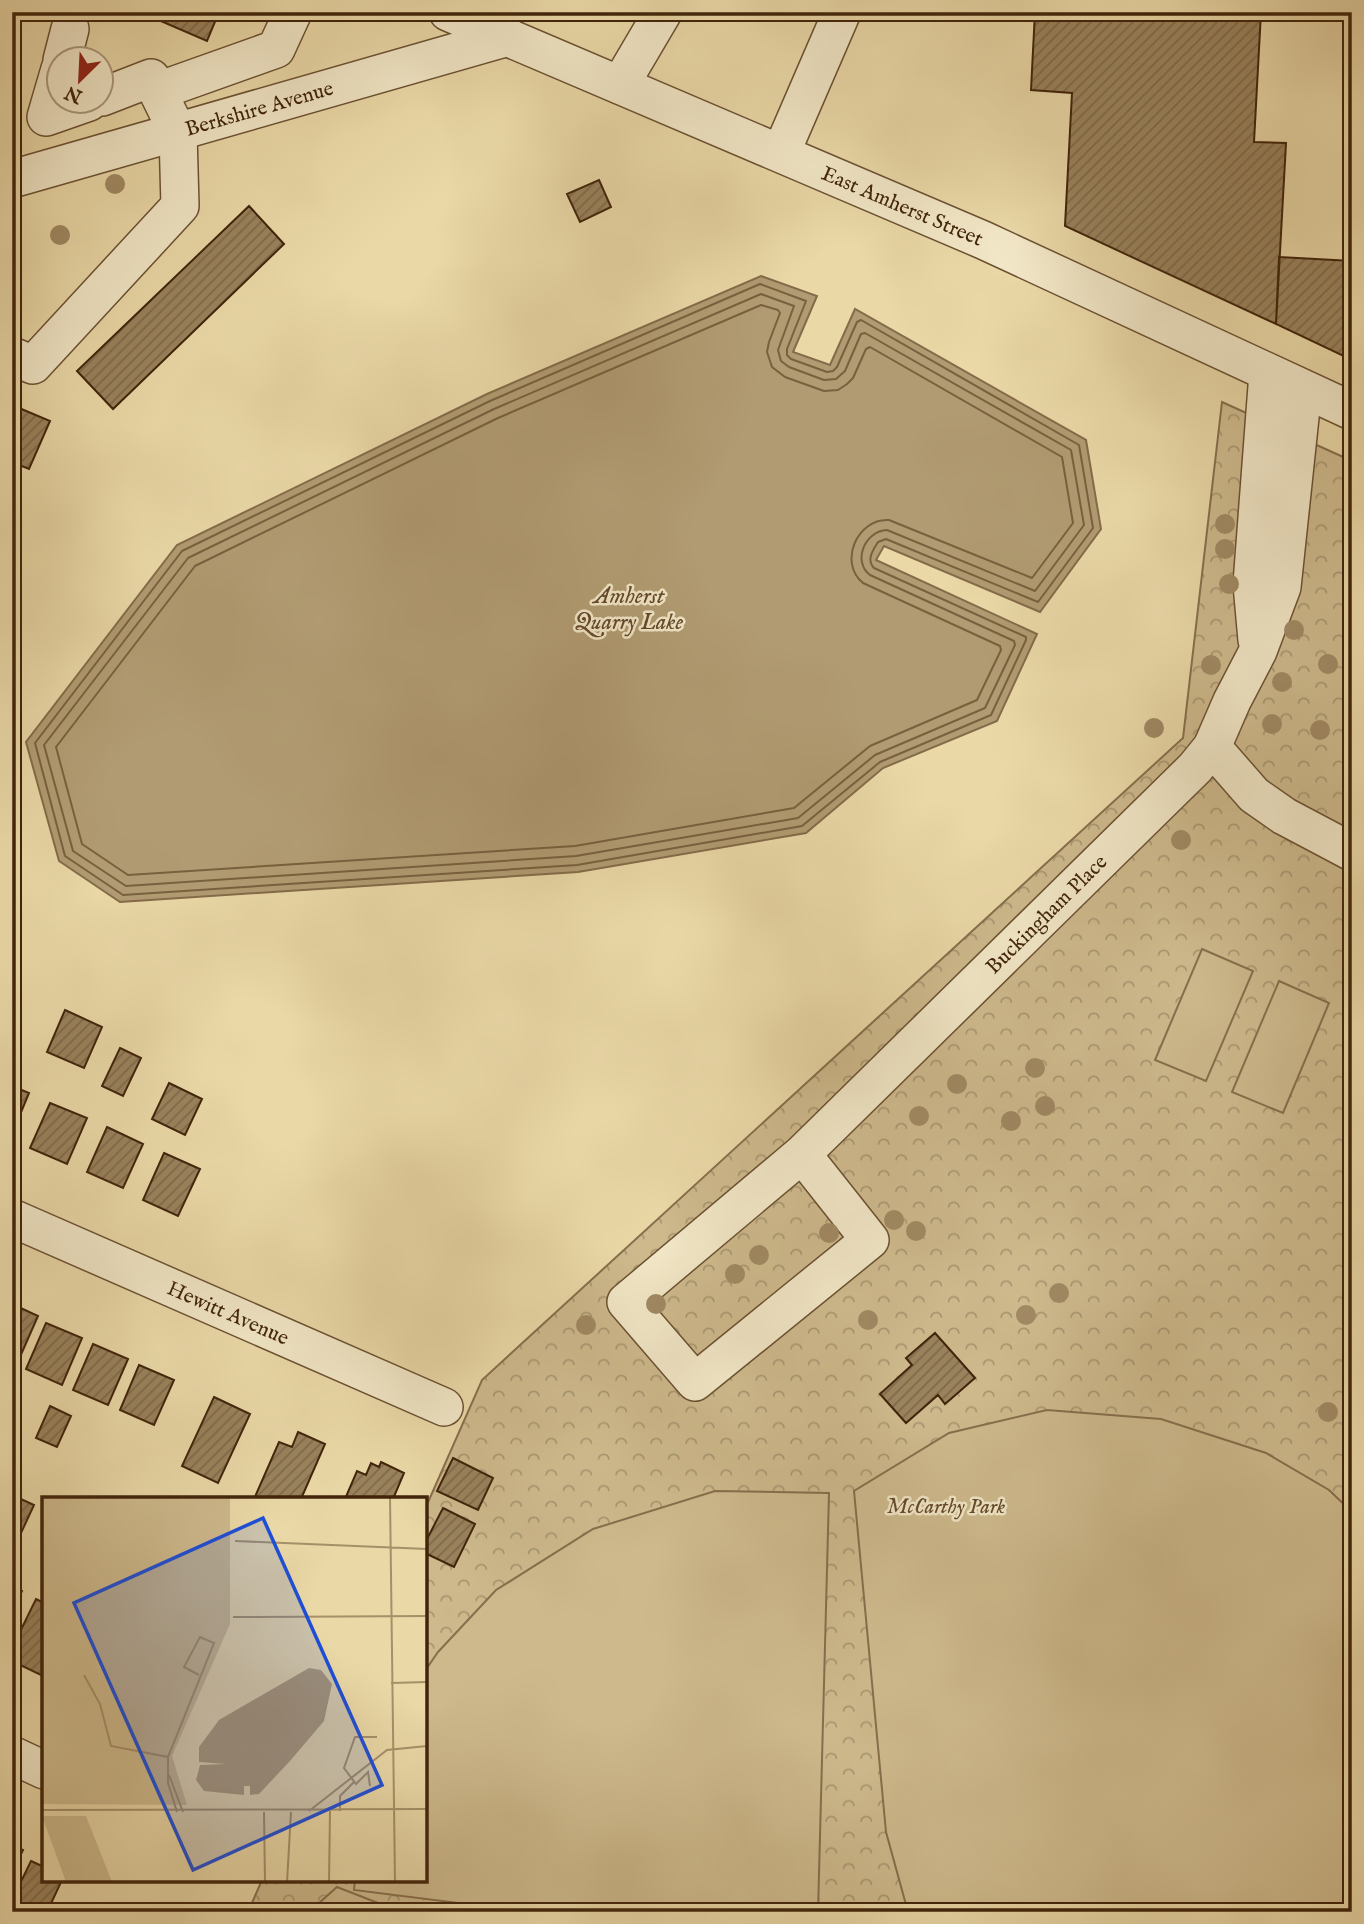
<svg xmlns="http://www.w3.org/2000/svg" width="1364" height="1924" viewBox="0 0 1364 1924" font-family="'IM FELL English',serif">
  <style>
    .park { fill: url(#park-crowns); stroke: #876e4c; stroke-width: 2 }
    .garden { fill: #cdb98c; stroke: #876e4c; stroke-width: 2 }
    .water { fill: #b19b72; stroke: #846b49; stroke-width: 2 }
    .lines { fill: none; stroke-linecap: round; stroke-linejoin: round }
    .shore { stroke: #79603e; stroke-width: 2 }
    .building { fill: url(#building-hatch); stroke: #41240b; stroke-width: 2 }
    .minor-casing { stroke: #6b5132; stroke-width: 40 }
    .minor { stroke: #f1e6c6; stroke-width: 37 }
    .tree { fill: #a08963 }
    .labels { text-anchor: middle; stroke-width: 5; stroke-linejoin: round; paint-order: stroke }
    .street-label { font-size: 21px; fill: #41240b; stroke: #f1e6c6 }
    .park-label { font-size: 21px; font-style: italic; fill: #64492b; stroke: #f1e6c6 }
    .water-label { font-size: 23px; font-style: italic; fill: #63482a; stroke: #f1e6c6 }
    .inset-road { fill: none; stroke: #a69069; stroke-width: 2 }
    .view { fill: #1d4ed8; fill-opacity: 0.15; stroke: #1d4ed8; stroke-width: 3.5 }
    .inset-edge { fill: none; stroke: #41240b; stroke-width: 3.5 }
  </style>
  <defs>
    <pattern id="park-crowns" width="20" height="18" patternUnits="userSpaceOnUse" patternTransform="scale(1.75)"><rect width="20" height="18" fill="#cdb98c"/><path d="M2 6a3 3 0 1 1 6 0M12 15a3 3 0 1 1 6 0" fill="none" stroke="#a89671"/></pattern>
    <pattern id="building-hatch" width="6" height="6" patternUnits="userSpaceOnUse" patternTransform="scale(1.75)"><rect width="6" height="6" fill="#99825c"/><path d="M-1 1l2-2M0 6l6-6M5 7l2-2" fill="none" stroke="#7e6a4a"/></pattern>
  </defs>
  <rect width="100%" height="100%" fill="#ead8a7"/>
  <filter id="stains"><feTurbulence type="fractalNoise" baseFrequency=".00286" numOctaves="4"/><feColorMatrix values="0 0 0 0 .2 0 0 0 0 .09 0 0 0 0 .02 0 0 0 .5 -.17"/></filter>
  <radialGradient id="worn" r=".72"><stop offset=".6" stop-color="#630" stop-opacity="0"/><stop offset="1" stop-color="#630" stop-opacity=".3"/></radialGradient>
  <path class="park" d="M1222 402 1352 461V1912H248L262 1880H425V1509L482 1380 1183 738Z"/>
  <path class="garden" d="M1202 949 1253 971 1206 1081 1155 1060Z
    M1279 981 1329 1003 1283 1113 1232 1092Z
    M1047 1410 1161 1419 1266 1453 1329 1490 1352 1512V1912H908L886 1832 854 1491 949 1433Z
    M715 1491 829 1493 818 1912H529L354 1890 355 1880H425V1671L438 1652 496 1590 593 1529Z
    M337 1887 401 1912H309Z"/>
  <path class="water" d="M761 276 817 296 793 352 830 365 855 309 1086 440 1101 529 1040 612 884 546 876 560 1037 634 997 721 883 768 806 833 578 872 120 902 59 861 26 742 177 545 487 394Z"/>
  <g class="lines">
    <path class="shore" d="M760 284 806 301 787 349V355L791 359 827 372 833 371 837 367 857 322 861 320 1079 445 1093 528 1038 602 886 539 878 542C873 550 866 560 874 568L1026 637V640L991 715 880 762 802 826 577 865 123 895 65 856 35 743 182 551 490 401Z
      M761 294 794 306 778 350 781 361 789 367 824 380 836 379 845 371 861 334 865 333 1071 450 1084 525 1035 591 887 530C865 531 852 561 870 575L1014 641 1015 645 985 708 875 755 798 818 576 856 126 886 73 851 44 745 188 558 494 409Z
      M761 305 778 310 780 313 769 342 767 352 772 367 785 377 824 391 838 390 847 384 853 378 866 349 870 347 1062 457 1073 523 1032 578 889 520C857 518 838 563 863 583L1000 646 1001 650 977 700 870 746 794 808 575 846 128 875 82 844 56 747 195 566 498 418Z"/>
  </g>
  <path class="building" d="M140 12H219L207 41Z
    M1035 12H1261L1254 142 1286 143 1276 324 1065 226 1072 93 1031 90Z
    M12 16 21 20 12 42Z
    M599 180 611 207 580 222 567 194Z
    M249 206 284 244 113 409 77 371Z
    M1279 257 1352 261V360L1276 324Z
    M12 405 50 421 29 469 12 462Z
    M65 1010 102 1027 84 1068 47 1052Z
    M120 1048 141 1058 123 1096 102 1086Z
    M169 1083 202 1099 185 1135 152 1119Z
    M12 1086 29 1093 12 1134Z
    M50 1103 87 1118 67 1164 30 1148Z
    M107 1127 143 1144 123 1188 87 1172Z
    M164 1153 200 1169 178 1216 143 1200Z
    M12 1304 38 1316 12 1375Z
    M46 1323 82 1338 62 1385 26 1369Z
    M935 1333 975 1378 945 1404 938 1395 906 1423 880 1394 912 1365 906 1358Z
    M93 1344 128 1359 108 1405 73 1390Z
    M139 1365 174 1380 154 1425 120 1410Z
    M214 1397 250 1414 218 1483 182 1466Z
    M50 1406 71 1416 57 1447 36 1438Z
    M298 1432 325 1444 301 1499H254L279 1442 292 1447Z
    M453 1458 493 1478 478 1510 437 1491Z
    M381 1462 404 1473 393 1499H345L357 1471 366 1475 371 1463 379 1467Z
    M12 1495 34 1505 21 1533 12 1529Z
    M443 1508 475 1524 454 1567 425 1553V1543Z
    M12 1586 22 1591 12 1612Z
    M36 1599 44 1603 43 1676 12 1661V1648Z
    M12 1845 23 1850 12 1873Z
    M31 1861 44 1867V1880H62L47 1912H23L12 1907V1900Z"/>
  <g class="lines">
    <g class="minor-casing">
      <g id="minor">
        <path id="s1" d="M448 12 983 240 1352 411"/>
        <path d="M62 60 70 29"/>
        <path d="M60 69 46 117 89 102"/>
        <path d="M620 85 663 12"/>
        <path d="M158 91 276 49 293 12"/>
        <path d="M781 153 842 12"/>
        <path id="s2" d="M12 179 508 37"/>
        <path d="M12 356 33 365 180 206 178 133 151 78 102 97"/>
        <path d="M1257 640 1252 584 1268 373"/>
        <path d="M1212 747 1254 795 1284 816 1352 852"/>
        <path id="s3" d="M802 1154 870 1240 695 1382 626 1302 802 1154 1195 768 1212 747 1232 701 1258 651 1282 587 1303 389"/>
        <path id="s4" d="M12 1218 444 1407"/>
        <path d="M12 1755 44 1770"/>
      </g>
    </g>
    <use href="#minor" class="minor"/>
  </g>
  <g class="tree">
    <circle cx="115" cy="184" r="10"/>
    <circle cx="60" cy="235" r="10"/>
    <circle cx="1225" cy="524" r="10"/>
    <circle cx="1225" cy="549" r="10"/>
    <circle cx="1229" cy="584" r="10"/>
    <circle cx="1294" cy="630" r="10"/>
    <circle cx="1328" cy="664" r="10"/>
    <circle cx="1211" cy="665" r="10"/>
    <circle cx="1282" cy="682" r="10"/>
    <circle cx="1272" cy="724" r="10"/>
    <circle cx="1154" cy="728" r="10"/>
    <circle cx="1320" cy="730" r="10"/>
    <circle cx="1181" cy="840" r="10"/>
    <circle cx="1035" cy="1068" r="10"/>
    <circle cx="957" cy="1084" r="10"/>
    <circle cx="1045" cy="1106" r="10"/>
    <circle cx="919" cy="1116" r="10"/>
    <circle cx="1011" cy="1121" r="10"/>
    <circle cx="894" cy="1220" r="10"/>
    <circle cx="916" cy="1231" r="10"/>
    <circle cx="829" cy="1233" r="10"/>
    <circle cx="759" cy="1255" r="10"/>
    <circle cx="735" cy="1274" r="10"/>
    <circle cx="1059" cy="1293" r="10"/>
    <circle cx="656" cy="1304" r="10"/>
    <circle cx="1026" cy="1315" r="10"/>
    <circle cx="868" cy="1320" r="10"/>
    <circle cx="586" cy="1325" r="10"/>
    <circle cx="1328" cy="1412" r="10"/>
  </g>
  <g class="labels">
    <g class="street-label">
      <text dy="7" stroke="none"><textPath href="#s2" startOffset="257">Berkshire Avenue</textPath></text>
      <text dy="7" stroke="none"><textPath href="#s1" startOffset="494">East Amherst Street</textPath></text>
      <text dy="7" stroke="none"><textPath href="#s3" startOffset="1013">Buckingham Place</textPath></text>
      <text dy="7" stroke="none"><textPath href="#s4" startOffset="236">Hewitt Avenue</textPath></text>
    </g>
    <g class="park-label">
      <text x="946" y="1513">McCarthy Park</text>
    </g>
    <g class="water-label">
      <text x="629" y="603">Amherst<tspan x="629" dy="26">Quarry Lake</tspan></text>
    </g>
  </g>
  <g transform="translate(42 1497)">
    <rect width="385" height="385" fill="#ead8a7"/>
    <path d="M0 319H44L70 385H24Z" fill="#cdb98c"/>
    <path d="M0 0H188V127L130 259 145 308 1 307Z" fill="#cdb98c"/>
    <path d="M9 0H86L69 36 63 37 6 4ZM94 0H177L180 6 183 27 174 48 179 71 173 98 149 126 133 132 108 72 110 67 172 48 95 52 90 46ZM12 22 50 62 2 95 0 35ZM78 67 86 68 104 89 129 134 107 157 74 165 41 153 17 114ZM0 132 14 168 0 174ZM21 172 54 256 8 274 0 255V180Z" fill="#cdb98c"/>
    <path d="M267 171 279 173 290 187 282 224 248 264 217 297 208 298V289H202V298L162 294 154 283 158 268 184 267 157 265V250L177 223Z" fill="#b19b72"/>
    <path class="inset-road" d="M348 0 353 385M193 44 385 52M191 120 385 119M42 178 58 207 69 249 126 260M349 186 385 185M127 278 141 315M328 289 326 275 314 287 302 271 313 240H335M0 313 385 312M267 314 345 253 385 249M298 314V299L312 285M135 315 126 286V260L172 146 158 140 142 170 157 178M222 315 223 385M245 385 249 315M287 385 288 314"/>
    <path class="view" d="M221 21 340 288 151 373 32 106Z"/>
    <rect width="385" height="385" class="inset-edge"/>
  </g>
  <rect width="1364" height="1924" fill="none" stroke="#ead8a7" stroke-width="42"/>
  <rect x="14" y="14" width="1336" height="1896" fill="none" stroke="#41240b" stroke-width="3.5"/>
  <rect x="21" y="21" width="1322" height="1882" fill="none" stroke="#41240b" stroke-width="2"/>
  <g transform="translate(80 80) rotate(204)"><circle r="33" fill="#f1e6c6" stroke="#ab987b" stroke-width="2"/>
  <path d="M0-5L12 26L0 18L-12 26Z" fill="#8f2418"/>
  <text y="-10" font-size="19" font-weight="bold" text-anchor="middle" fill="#41240b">N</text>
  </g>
  <rect width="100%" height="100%" filter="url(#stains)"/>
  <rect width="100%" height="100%" fill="url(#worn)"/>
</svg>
